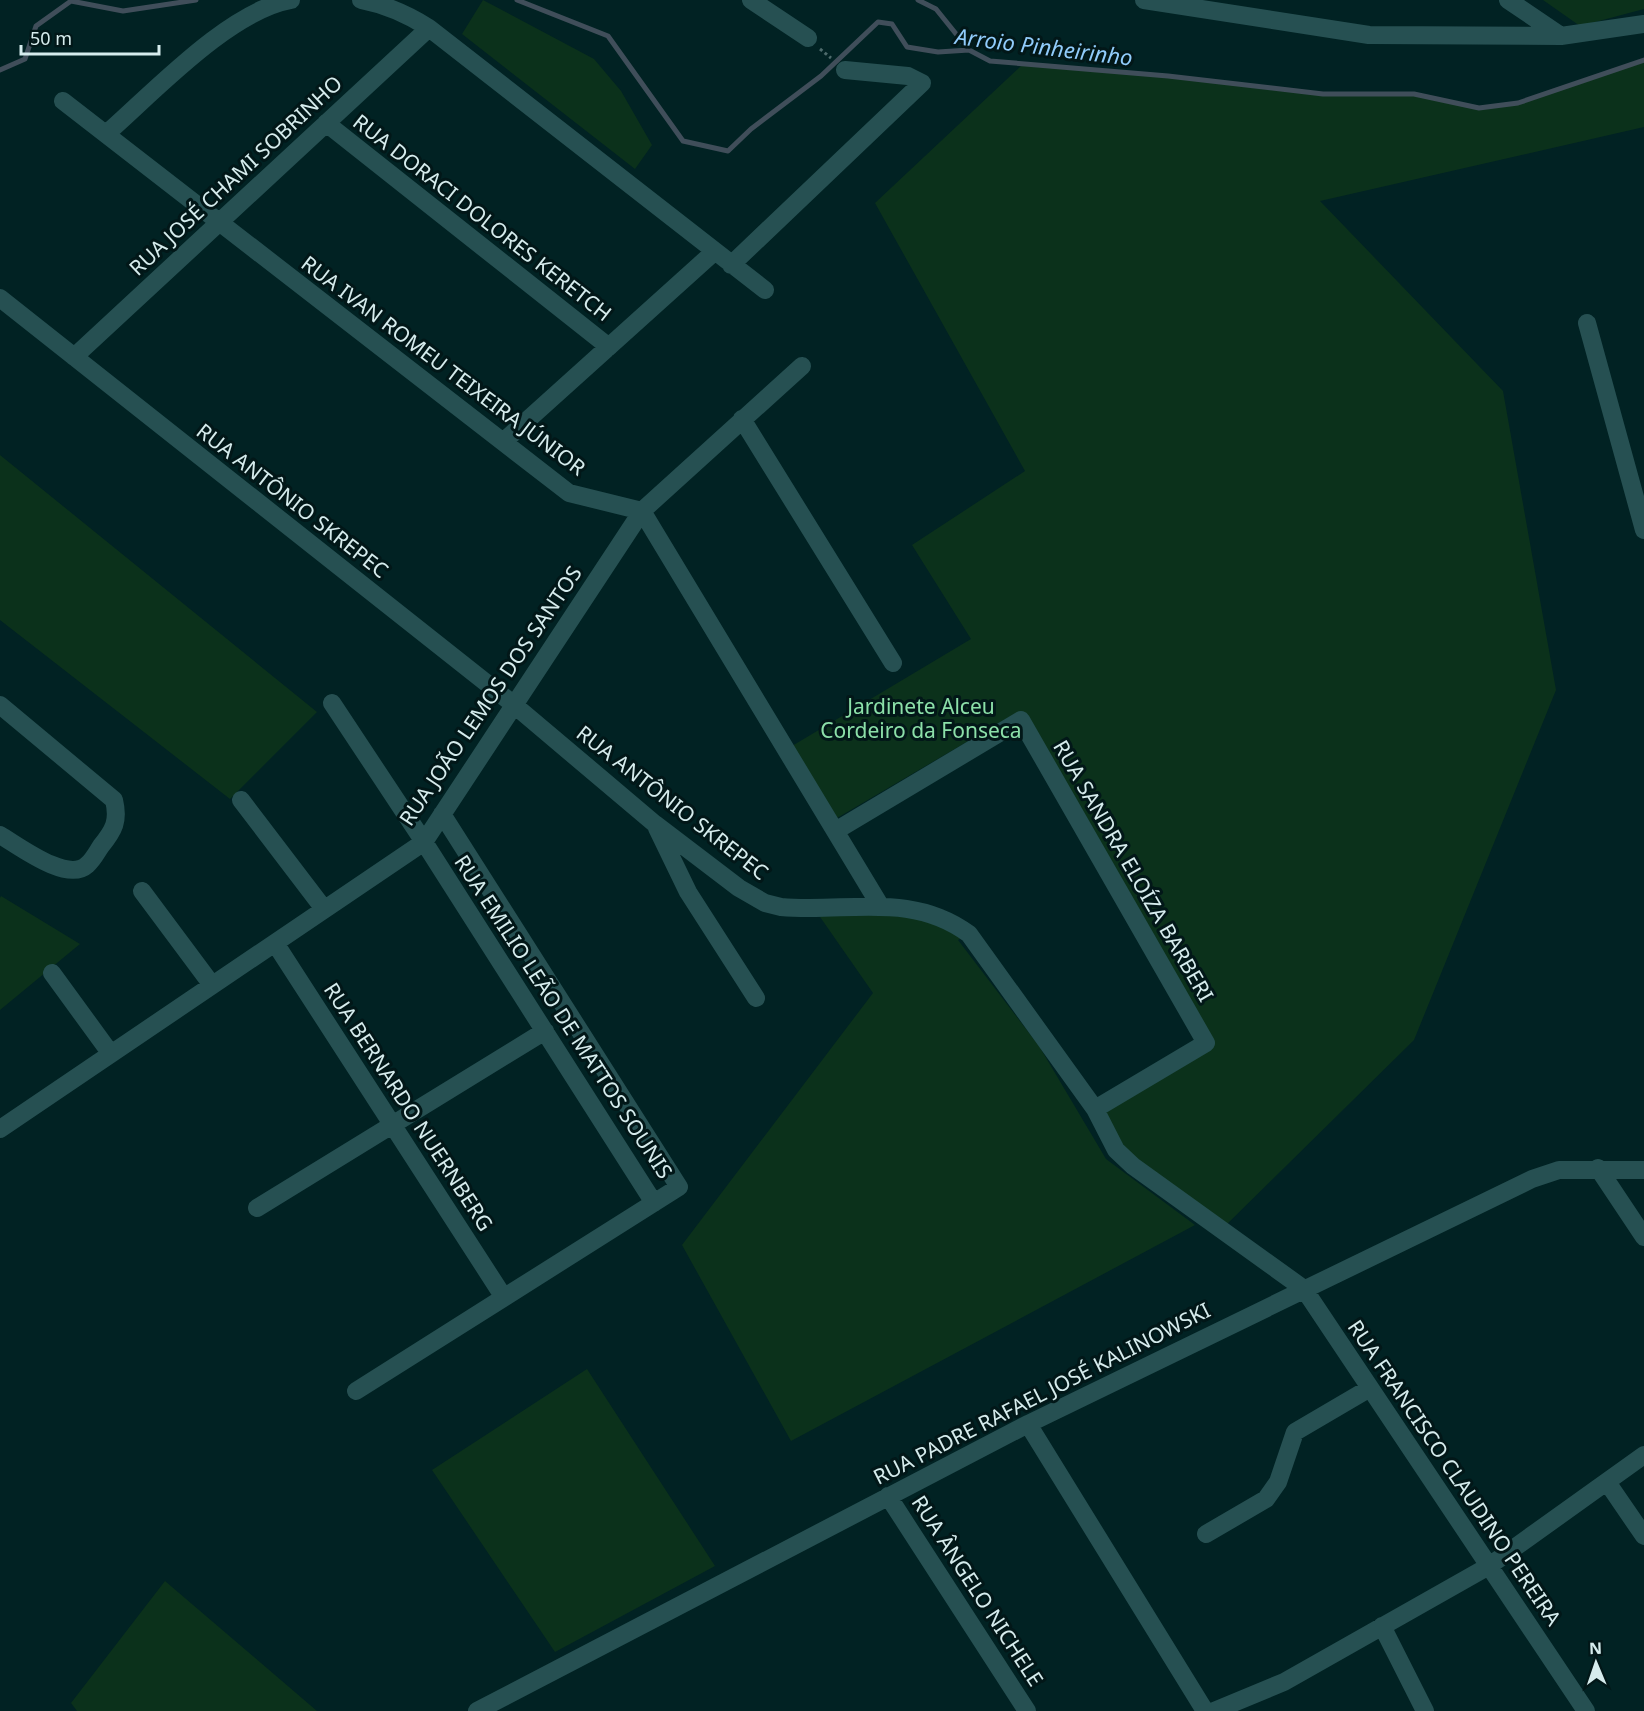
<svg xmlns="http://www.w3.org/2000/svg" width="1644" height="1711" viewBox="0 0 1644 1711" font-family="'Noto Sans',sans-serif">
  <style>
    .green { fill: #0b311b }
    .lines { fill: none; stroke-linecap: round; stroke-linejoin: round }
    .stream { stroke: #404e5a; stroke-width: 5 }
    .path { stroke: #4e6b6c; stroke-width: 3; stroke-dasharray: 3 3; stroke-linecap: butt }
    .minor { stroke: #265052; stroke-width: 18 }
    .labels { text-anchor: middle; stroke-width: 6; stroke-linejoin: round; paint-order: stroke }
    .street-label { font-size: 21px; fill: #d6eced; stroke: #021718 }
    .park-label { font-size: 21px; fill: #8ce0a9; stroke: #021718 }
    .water-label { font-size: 22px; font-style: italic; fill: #91ccfb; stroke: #021718 }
  </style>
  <rect width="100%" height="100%" fill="#012223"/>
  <path class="green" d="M483 0 594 59 621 91 652 145 635 169 462 34Z
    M1543 0H1644V9L1580 26Z
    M1644 60V127L1320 201 1503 391 1556 690 1414 1040 1221 1230 1145 1175 1095 1109 1206 1043 1016 713 837 818 792 746 971 639 912 545 1025 471 875 203 1022 65 1168 76 1323 94H1414L1479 108 1518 103Z
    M0 455 317 712 230 799 0 620Z
    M1 896 80 944 0 1010V898Z
    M818 914C864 914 928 909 966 935L958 940 1039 1046 1106 1159 1195 1225 791 1441 682 1245 873 993Z
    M587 1369 715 1566 555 1652 432 1470Z
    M165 1581 317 1711H77L71 1703Z"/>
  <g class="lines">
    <path class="stream" d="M517 0 608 36 683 141 728 151 751 129 821 76 878 22 892 24 907 47 938 52 969 50 990 61 1168 76 1323 94H1414L1479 108 1518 103 1644 60
      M918 0 936 9 969 50
      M0 70 25 59 36 26 71 1 123 11 196 0"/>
    <path class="path" d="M820 49 831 58"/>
    <path class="minor" d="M361 0C387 5 407 14 429 28L765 290
      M751 0 808 38
      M1144 0 1369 35 1561 36 1644 24
      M1508 0 1561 36
      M63 101 569 493 642 511 881 907
      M326 123 609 347
      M106 134C154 92 229 11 291 0
      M731 265 922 83 908 76 845 70
      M0 298 513 704 655 824 739 888 765 903 781 907C847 913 911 891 969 934L1095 1109 1116 1150 1133 1166 1304 1289 1586 1711
      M1587 323 1644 530
      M74 357 429 28
      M742 419 893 663
      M503 442 714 252
      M332 703 424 842 654 1203
      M0 705 114 800C119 821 114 830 101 846 97 852 93 860 87 865 67 883 19 846 0 835
      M241 800 324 909
      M657 828 688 892 756 998
      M837 830 1021 720 1206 1043 1095 1109
      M142 891 212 985
      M275 943 503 1296
      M52 973 111 1054
      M0 1129 424 842 642 511 802 366
      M1598 1168 1644 1237
      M257 1208 545 1031
      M356 1391 679 1187 442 814
      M1028 1424 1205 1711
      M1607 1482 1644 1536
      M888 1496 1027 1711
      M1206 1534 1266 1499 1278 1482 1295 1432 1370 1388
      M1382 1626 1425 1711
      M477 1711 1028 1424 1532 1179 1559 1170H1644
      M1214 1711 1284 1682 1489 1566 1644 1455"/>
  </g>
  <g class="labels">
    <g class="street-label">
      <text transform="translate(236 176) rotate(-43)" y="7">RUA JOSÉ CHAMI SOBRINHO</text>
      <text transform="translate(482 218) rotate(38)" y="7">RUA DORACI DOLORES KERETCH</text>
      <text transform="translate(443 366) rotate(37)" y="7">RUA IVAN ROMEU TEIXEIRA JÚNIOR</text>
      <text transform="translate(292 501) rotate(38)" y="7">RUA ANTÔNIO SKREPEC</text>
      <text transform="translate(491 696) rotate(-56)" y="7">RUA JOÃO LEMOS DOS SANTOS</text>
      <text transform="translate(672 803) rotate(38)" y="7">RUA ANTÔNIO SKREPEC</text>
      <text transform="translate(1133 871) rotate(60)" y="7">RUA SANDRA ELOÍZA BARBERI</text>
      <text transform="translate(563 1017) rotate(57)" y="7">RUA EMILIO LEÃO DE MATTOS SOUNIS</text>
      <text transform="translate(408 1107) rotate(57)" y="7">RUA BERNARDO NUERNBERG</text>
      <text transform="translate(1042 1394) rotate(-27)" y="7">RUA PADRE RAFAEL JOSÉ KALINOWSKI</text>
      <text transform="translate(1454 1473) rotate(56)" y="7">RUA FRANCISCO CLAUDINO PEREIRA</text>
      <text transform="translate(977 1591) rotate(57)" y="7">RUA ÂNGELO NICHELE</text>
    </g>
    <g class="park-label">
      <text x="921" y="714">Jardinete Alceu<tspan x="921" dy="24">Cordeiro da Fonseca</tspan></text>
    </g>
    <g class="water-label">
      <text transform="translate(1044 47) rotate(7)" y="8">Arroio Pinheirinho</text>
    </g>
  </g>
  <g transform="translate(1596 1663) rotate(358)" stroke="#021718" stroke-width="4.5" paint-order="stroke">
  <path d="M0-4.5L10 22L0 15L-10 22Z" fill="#d6eced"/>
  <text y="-9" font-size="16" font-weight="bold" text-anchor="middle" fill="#d6eced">N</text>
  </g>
  <path d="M21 45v9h138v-9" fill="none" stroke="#d6eced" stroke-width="3"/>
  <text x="30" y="45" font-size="18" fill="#d6eced" stroke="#021718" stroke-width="4.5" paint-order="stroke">50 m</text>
</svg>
